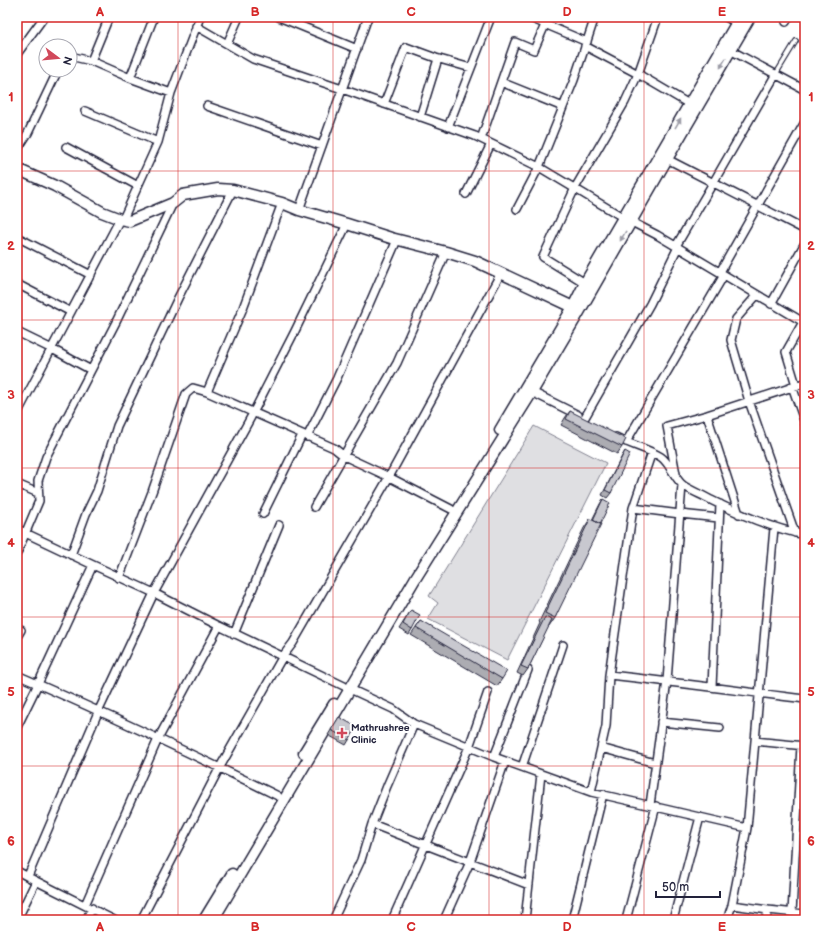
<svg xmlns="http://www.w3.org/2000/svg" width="822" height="937" viewBox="0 0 822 937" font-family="'Balsamiq Sans',sans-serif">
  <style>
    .green { fill: #dfdfe2; stroke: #80808e }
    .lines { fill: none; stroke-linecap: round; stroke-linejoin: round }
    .lane-casing { stroke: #22223b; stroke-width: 6 }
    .street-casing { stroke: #22223b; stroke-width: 10 }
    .secondary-casing { stroke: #22223b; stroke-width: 13 }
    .lane { stroke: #fff; stroke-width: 3.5 }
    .street { stroke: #fff; stroke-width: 7 }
    .secondary { stroke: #fff; stroke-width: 10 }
    .wall { fill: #acacb2; stroke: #22223b }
    .building { fill: #c8c8cf; stroke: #22223b }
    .oneway { fill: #9c9ca7 }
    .grid { fill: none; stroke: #d62828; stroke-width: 1; stroke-opacity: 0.55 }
    .poi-dot { fill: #d1495b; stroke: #fff; stroke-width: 1.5 }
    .labels { text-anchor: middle; stroke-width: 4; stroke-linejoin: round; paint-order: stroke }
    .poi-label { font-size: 10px; font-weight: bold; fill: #22223b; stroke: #fff; text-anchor: start }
    .neatline { fill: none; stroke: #d62828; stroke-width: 1.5 }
    .grid-label { font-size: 13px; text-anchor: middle; font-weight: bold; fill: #d62828 }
  </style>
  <rect width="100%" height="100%" fill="#fff"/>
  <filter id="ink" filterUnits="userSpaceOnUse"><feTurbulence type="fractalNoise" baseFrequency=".025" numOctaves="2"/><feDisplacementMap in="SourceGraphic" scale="8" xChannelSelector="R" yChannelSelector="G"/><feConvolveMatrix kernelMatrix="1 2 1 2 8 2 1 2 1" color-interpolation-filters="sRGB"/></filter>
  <g filter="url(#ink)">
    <path class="green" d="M534 426 606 463 507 660 428 619 438 603 429 596Z"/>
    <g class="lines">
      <g class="lane-casing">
        <path id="lane" d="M776 74 796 41"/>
      </g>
      <g class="street-casing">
        <path id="street" d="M279 17 357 49
          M528 17 587 42
          M726 17 737 23
          M786 22 789 17
          M196 26 253 59 342 89 475 136 539 167 624 218 657 235 805 323
          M227 44 239 17
          M585 46 638 74 689 104
          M730 50 805 90
          M17 54 44 17
          M70 56 91 61 130 78 171 93
          M91 61 109 17
          M130 78 154 17
          M501 82 563 107
          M384 104 406 47 436 58 471 68
          M207 106 322 146
          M85 111 158 142
          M420 117 438 59
          M448 127 491 17
          M481 139 515 42 534 50 545 25
          M66 147 138 186
          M17 150 28 133 58 70
          M667 159 805 230
          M466 194 491 144
          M517 209 539 167 574 80 595 17
          M299 210 368 17
          M123 219 158 142 171 93 200 17
          M17 237 91 275
          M676 246 713 183 776 74
          M720 272 805 122
          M585 283 543 257 575 188 625 102 638 74 658 17
          M17 284 71 312
          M757 295 736 319 731 340 749 401 795 533
          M771 304 805 243
          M17 332 52 349 91 370
          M796 385 786 352 803 322
          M792 386 805 423
          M207 392 243 308 282 203
          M532 392 578 415
          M17 414 120 219
          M707 415 739 514
          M584 419 650 304 678 247
          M307 437 337 378 397 240
          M616 437C630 445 647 448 661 457 670 463 675 480 684 486 692 491 702 495 711 500 741 515 771 528 805 535
          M626 442 724 275
          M676 474 667 426 707 415 805 383
          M17 484 38 493
          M314 507 397 363 446 252
          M633 508 680 514 719 518
          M263 514 302 435
          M17 529 93 565 154 593 219 626 344 686
          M17 553 39 501 38 481 46 457 116 322 173 203
          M71 555 86 514 97 491 117 426 178 298 233 190
          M119 578 152 492 186 394 193 388 207 392 334 448 344 456 389 477 451 509
          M234 634 279 525
          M17 637 21 630
          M17 675C105 713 192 754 278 796
          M609 675C674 682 740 691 805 699
          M712 687 720 504
          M350 689 393 709 414 724 494 757 591 792 747 828
          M661 722 720 728
          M17 727 38 684 93 565
          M755 741 805 746
          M601 748 655 763
          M494 757 528 670
          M522 767 563 645
          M591 792 606 726 609 675 633 508 652 452
          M650 805 667 681 682 485
          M372 824 529 885
          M17 871 36 881 114 920
          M28 876 99 710 154 593 251 417 295 331 347 224
          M85 905 158 739 219 626
          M732 905 768 910 805 914
          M792 913 801 745
          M17 920 36 881
          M86 920 92 908
          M141 920 220 767 283 656 293 643 389 477 501 273
          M333 920 361 860 372 824 387 786 414 724
          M392 920 469 747 488 692
          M444 920 470 862 505 761
          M525 920 541 774
          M572 920 603 794
          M626 920 656 806
          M673 920 700 817
          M727 920 732 905 747 828 755 741 774 528
          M766 920 768 910"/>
      </g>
      <g class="secondary-casing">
        <path id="secondary" d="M17 169 55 186 102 212 120 219 130 221 173 203 183 195 218 189 233 190 282 203 299 210 347 224 391 238 446 252 475 261 573 307
          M500 430 573 307 585 283 740 17
          M304 753 334 704
          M204 920 232 874
          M213 920 415 579 532 392 578 314 667 159 750 17"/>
      </g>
      <use href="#lane" class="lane"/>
      <use href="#street" class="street"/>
      <use href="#secondary" class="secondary"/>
    </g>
    <path class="wall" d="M570 411 622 447 617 454 561 425 565 418Z
      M625 451 611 493 607 498 602 495 622 456Z
      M603 499 555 618 549 627H548L528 669 523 676 517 673 540 623 539 622 584 528 590 519 592 520 600 504Z
      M411 610 412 630 409 635 399 629Z
      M421 621 502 679 497 686 411 635Z
      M339 717 349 740 346 745 328 735Z"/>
    <path class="building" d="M570 411 626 439 622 447 566 419Z
      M625 451 630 454 611 493 605 490Z
      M603 499 610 503 600 524 593 520Z
      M590 519 601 524 555 618 545 613Z
      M411 610 420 615 412 630 403 624Z
      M545 617 552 620 528 669 521 666Z
      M421 621 507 671 502 679 416 628Z
      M339 717 357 727 349 740 331 730Z"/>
    <defs><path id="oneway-solid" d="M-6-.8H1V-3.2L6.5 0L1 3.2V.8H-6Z"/></defs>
    <g class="oneway">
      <use href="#oneway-solid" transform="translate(723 63) rotate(120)"/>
      <use href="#oneway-solid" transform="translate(678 123) rotate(-60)"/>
      <use href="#oneway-solid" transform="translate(623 236) rotate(120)"/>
    </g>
  </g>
  <path class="grid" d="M178 17V920M333 17V920M489 17V920M644 17V920M17 171H805M17 320H805M17 468H805M17 617H805M17 766H805"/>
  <path class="poi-dot" d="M340 727h4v4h4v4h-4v4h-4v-4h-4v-4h4z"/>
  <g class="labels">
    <g class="poi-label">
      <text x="351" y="731">Mathrushree<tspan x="351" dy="12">Clinic</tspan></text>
    </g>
  </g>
  <rect width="822" height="937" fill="none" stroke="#fff" stroke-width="44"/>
  <g transform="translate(58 58) rotate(106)"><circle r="19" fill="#ffffff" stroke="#a7a7b1"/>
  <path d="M0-3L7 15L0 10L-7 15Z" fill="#d1495b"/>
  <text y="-6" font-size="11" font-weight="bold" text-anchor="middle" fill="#22223b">N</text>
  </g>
  <path d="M656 891v6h64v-6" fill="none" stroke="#22223b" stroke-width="2"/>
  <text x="662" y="891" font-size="12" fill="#22223b" stroke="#ffffff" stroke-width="3" paint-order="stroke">50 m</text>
  <rect x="22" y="22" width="778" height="893" class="neatline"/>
  <g class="grid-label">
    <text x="100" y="16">A</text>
    <text x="255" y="16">B</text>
    <text x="411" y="16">C</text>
    <text x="567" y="16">D</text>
    <text x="722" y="16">E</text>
    <text x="11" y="101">1</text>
    <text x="811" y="101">1</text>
    <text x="11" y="250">2</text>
    <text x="811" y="250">2</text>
    <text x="11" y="399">3</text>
    <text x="811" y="399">3</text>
    <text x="11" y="547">4</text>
    <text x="811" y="547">4</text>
    <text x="11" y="696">5</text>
    <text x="811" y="696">5</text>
    <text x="11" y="845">6</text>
    <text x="811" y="845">6</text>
    <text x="100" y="931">A</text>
    <text x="255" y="931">B</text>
    <text x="411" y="931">C</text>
    <text x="567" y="931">D</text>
    <text x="722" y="931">E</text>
  </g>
</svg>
